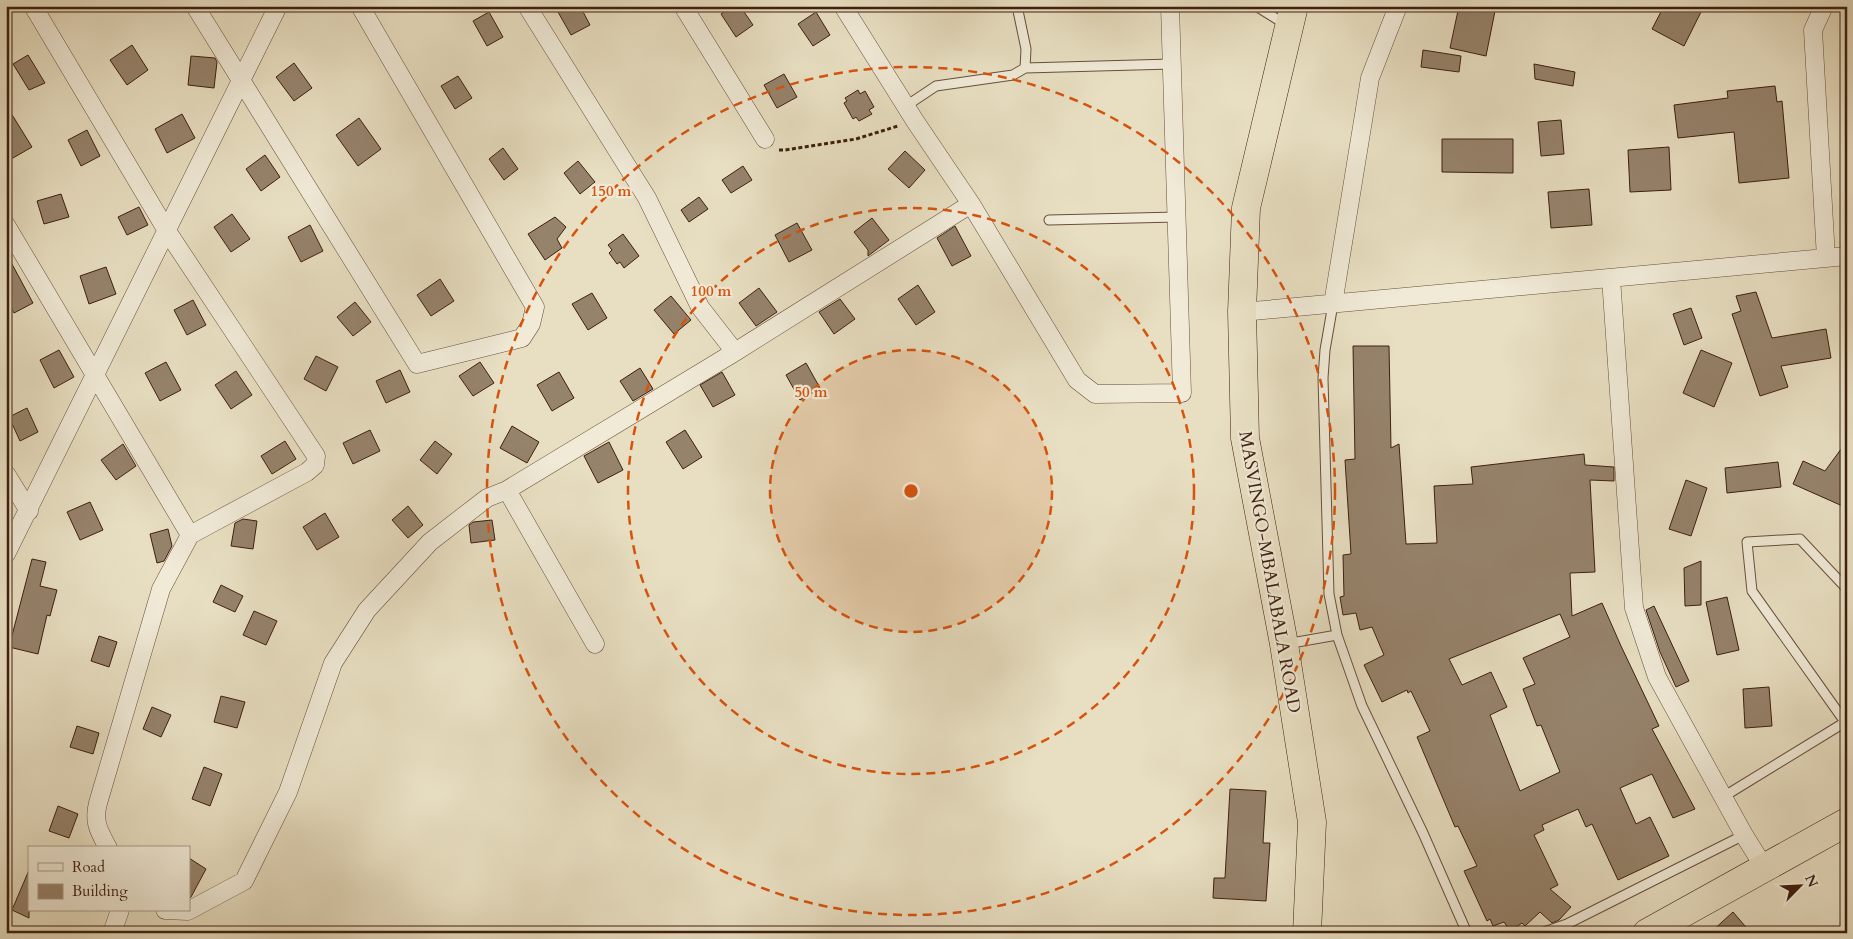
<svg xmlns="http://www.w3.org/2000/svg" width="1853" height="939" viewBox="0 0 1853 939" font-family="Cardo,serif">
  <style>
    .building { fill: #96836c; stroke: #3e1f0f; fill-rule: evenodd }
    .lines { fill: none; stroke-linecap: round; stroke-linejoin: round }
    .service-casing { stroke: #684f3c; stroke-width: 11 }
    .minor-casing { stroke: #684f3c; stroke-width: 19 }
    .trunk-casing { stroke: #3e1f0f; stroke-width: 29 }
    .path { stroke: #3e1f0f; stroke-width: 3; stroke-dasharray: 4 2.5; stroke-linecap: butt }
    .service { stroke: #f0ead7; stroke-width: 9 }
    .minor { stroke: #f0ead7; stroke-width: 18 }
    .trunk { stroke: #e8dfc2; stroke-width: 28 }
    .ring { fill: none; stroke: #d7530c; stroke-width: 2.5; stroke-dasharray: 9 6 }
    .labels { text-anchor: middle; stroke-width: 4.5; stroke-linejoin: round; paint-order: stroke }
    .street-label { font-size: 18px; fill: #3e1f0f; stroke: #f0ead7 }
    .centre { fill: #d7530c; stroke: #f0ead7; stroke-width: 2.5 }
    .ring-label { font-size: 15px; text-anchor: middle; font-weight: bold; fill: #d7530c; stroke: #f0ead7; stroke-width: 4.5; stroke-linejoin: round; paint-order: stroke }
  </style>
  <rect width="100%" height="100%" fill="#e8dfc2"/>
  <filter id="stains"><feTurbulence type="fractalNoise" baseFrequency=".004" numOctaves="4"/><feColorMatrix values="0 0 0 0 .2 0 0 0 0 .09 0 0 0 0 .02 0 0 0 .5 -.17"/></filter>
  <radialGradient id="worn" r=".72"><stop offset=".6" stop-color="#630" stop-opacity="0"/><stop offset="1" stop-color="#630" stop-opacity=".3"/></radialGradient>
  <path class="building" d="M569 6H580L590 25 571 35 558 12Z
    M733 6H740L753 25 736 37 721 14Z
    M1459 6H1496L1486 56 1450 48Z
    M1664 6H1704L1684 46 1652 29Z
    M489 12 503 37 487 46 473 21Z
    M816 12 830 35 813 46 798 24Z
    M132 45 148 70 127 85 110 60Z
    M1423 50 1461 56 1459 72 1421 67Z
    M28 55 45 83 29 90 13 64Z
    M191 56 215 58 217 62 214 88 188 85Z
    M294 63 312 88 294 101 276 77Z
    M1534 64 1575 72 1573 86 1535 79Z
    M784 74 797 97 777 108 764 85Z
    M458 76 472 98 455 109 441 86Z
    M1775 86 1777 102 1782 101 1789 178 1739 183 1734 132 1678 138 1674 105 1728 98 1727 91Z
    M858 90 860 94 865 91 874 107 869 110 872 114 859 121 856 117 853 119 844 103 847 101 845 98Z
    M6 105 32 147 6 162Z
    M182 114 195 138 167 153 155 129Z
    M359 118 381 149 358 166 336 135Z
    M1561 120 1564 154 1541 156 1538 122Z
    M87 130 100 156 81 166 68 140Z
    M1442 139H1513V173L1442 172Z
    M1669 147 1671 190 1630 192 1628 150Z
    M503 148 518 169 504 180 489 159Z
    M905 151 925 170 909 188 888 169Z
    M265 155 280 177 261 191 246 169Z
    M578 161 595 182 580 194 564 173Z
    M743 166 752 180 731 193 722 180Z
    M1589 189 1592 225 1551 228 1548 192Z
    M61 194 69 217 44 224 37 201Z
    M699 197 708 209 689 222 681 210Z
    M139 207 148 225 127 235 118 217Z
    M232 214 250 239 231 252 214 227Z
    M555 217 566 227 557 239 562 248 545 260 528 234Z
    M872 218 889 240 868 256V250L854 232Z
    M797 223 812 250 789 262 775 235Z
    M310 225 323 251 301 262 288 237Z
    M955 226 971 256 952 266 937 238Z
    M623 234 639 256 624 268 620 262 617 264 609 253 612 250 608 245Z
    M6 253 33 303 14 313 6 299Z
    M106 267 116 294 89 304 80 276Z
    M440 279 454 301 431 316 417 295Z
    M918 285 935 312 916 325 898 299Z
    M759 288 777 312 756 326 739 303Z
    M1756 292 1772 338 1826 329 1831 358 1781 366 1788 387 1760 396 1732 314 1741 311 1736 296Z
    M592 293 607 318 588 330 572 304Z
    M671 296 691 320 674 334 654 310Z
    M840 299 855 319 834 334 819 312Z
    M193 300 206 325 187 335 174 310Z
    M355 302 371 322 353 336 337 317Z
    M1691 308 1702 338 1684 345 1673 314Z
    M1353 346H1389L1391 448 1399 444 1406 544 1437 543 1434 486 1473 484 1471 467 1584 454 1585 465 1614 467V481L1590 480 1595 572 1570 573 1572 616 1602 603 1621 646 1659 726 1652 729 1695 809 1673 818 1652 774 1620 788 1636 824 1650 817 1669 856 1618 880 1592 824 1586 827 1578 809 1542 825 1544 830 1534 835 1558 885 1550 889 1571 907 1559 920 1552 923 1540 912 1525 926 1522 923 1510 931 1504 922 1493 926 1490 919 1487 921 1464 871 1477 866 1458 826 1455 827 1417 737 1430 731 1411 691 1408 693 1407 690 1382 702 1364 665 1384 655 1372 627 1360 630 1356 613 1343 615 1340 597 1344 596 1343 555 1351 554 1345 460 1355 459ZM1560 614 1570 637 1523 658 1535 684 1523 689 1537 726 1541 725 1560 772 1520 791 1490 715 1507 707 1491 672 1462 685 1449 659Z
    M59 350 74 377 54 388 40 360Z
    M1701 350 1732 363 1714 407 1683 393Z
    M316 356 338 367 326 391 304 379Z
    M166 362 181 390 160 401 145 373Z
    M480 362 494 383 473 396 459 376Z
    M806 363 820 388 800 400 786 375Z
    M640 368 653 389 633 401 620 381Z
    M400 370 410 392 386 403 376 381Z
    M236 371 252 395 231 409 215 385Z
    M559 372 574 398 552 411 537 385Z
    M722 372 735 395 713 407 700 385Z
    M27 408 38 432 20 441 9 417Z
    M512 426 539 442 527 463 500 448Z
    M370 430 380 451 353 464 343 443Z
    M685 430 702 457 683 469 666 442Z
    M285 441 296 459 272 474 261 456Z
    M435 441 452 454 437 474 420 460Z
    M1847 441V508L1793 484 1803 461 1825 471Z
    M609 442 623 470 598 483 584 456Z
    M123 444 136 466 116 480 101 460Z
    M1778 462 1781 487 1727 493 1725 468Z
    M1686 480 1707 488 1691 536 1669 529Z
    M90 502 103 530 80 540 67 512Z
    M408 506 423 525 408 538 392 520Z
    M325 513 339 537 317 550 303 527Z
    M243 519 257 521 253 549 231 546 235 523Z
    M492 520 495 540 471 543 469 525 473 522Z
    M168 529 172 546 164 561 157 563 150 534Z
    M32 559 46 562 40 586 57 590 50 616 47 615 38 654 9 647Z
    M1701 561V605L1685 606 1684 568Z
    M221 585 243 596 235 612 213 602Z
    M1727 597 1739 650 1717 655 1706 602Z
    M1654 606 1689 681 1676 687 1660 652 1646 610Z
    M254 611 277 621 266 645 243 635Z
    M99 636 117 642 109 667 91 661Z
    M1769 687 1772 726 1745 728 1743 689Z
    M221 696 245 702 237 728 214 722Z
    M152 707 171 715 161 737 143 729Z
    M77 726 99 733 93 754 70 747Z
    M204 767 222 774 210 806 192 799Z
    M1230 789 1266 791 1263 843H1270L1266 901 1213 898 1214 878H1225Z
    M58 806 78 814 69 838 49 831Z
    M189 858 206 869 191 897 189 899Z
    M29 870V918L12 910Z
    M1733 912 1751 933H1710Z"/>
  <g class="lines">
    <g class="service-casing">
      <path id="service" d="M1256 6 1285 24
        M1025 68 1172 64
        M906 106 936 86 1013 75 1025 68 1026 49 1017 6
        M1049 220 1177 217
        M1333 304 1325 350 1323 378 1329 594 1337 635 1362 706 1423 833 1467 933
        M1286 644 1337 635
        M1845 722 1752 591 1747 542 1800 539 1847 589
        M1723 797 1847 721
        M1541 933 1567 924 1744 835"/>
    </g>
    <g class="minor-casing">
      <path id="minor" d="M195 6 417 364 522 338 531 324 535 307 360 6
        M527 6 647 198 700 307 735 352
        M683 6 765 139
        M843 6 915 121 971 204 1077 380 1095 394 1182 393 1170 6
        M1824 6 1813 30 1826 258
        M6 225 190 535 307 472 315 465 316 456 167 231 33 6
        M1611 278 1634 608 1657 677 1744 835 1764 867
        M1333 304 1370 78 1398 6
        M1242 312 1847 256
        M6 474 29 511
        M507 490 595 644
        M6 554 278 6
        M108 848C99 831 93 822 98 803L161 589 190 535
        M165 910 188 911 244 881 288 792 333 663 367 610 430 542 487 498 507 490 735 352 971 204
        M112 933 120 910"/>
    </g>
    <g class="trunk-casing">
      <path id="trunk" d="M1294 6 1246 208 1242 312 1245 438 1284 644 1312 822 1307 933
        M1647 933 1847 822"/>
    </g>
    <path class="path" d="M779 150H785L856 139 898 126"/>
    <use href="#service" class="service"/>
    <use href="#minor" class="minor"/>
    <use href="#trunk" class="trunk"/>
  </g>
  <circle cx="911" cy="491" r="141" fill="#d7530c" fill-opacity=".12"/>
  <g class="ring">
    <circle cx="911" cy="491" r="141"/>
    <circle cx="911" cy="491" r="283"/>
    <circle cx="911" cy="491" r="424"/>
  </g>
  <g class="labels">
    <g class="street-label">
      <text transform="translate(1270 572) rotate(80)" y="6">MASVINGO-MBALABALA ROAD</text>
    </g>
  </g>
  <circle cx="911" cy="491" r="8" class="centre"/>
  <g class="ring-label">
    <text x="611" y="196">150 m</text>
    <text x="711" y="296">100 m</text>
    <text x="811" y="397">50 m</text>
  </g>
  <rect width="1853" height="939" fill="none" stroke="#e8dfc2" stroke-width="25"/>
  <rect x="8" y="8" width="1838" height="924" fill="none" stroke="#3e1f0f" stroke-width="2.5"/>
  <rect x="12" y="12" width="1828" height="914" fill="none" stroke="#3e1f0f"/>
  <rect x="28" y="846" width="162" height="65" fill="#f0ead7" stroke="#a99987"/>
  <rect x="38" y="863" width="25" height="8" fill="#f0ead7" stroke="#a99987"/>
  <text x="72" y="872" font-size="15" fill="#3e1f0f">Road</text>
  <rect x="38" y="884" width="25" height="15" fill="#96836c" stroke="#a99987"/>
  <text x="72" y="896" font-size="15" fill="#3e1f0f">Building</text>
  <g transform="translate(1800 886) rotate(66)" stroke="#f0ead7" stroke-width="4" paint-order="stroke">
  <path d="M0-4L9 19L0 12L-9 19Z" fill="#3e1f0f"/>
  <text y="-8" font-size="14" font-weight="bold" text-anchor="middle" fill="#3e1f0f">N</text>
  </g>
  <rect width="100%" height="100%" filter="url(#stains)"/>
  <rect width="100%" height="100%" fill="url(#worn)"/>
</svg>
